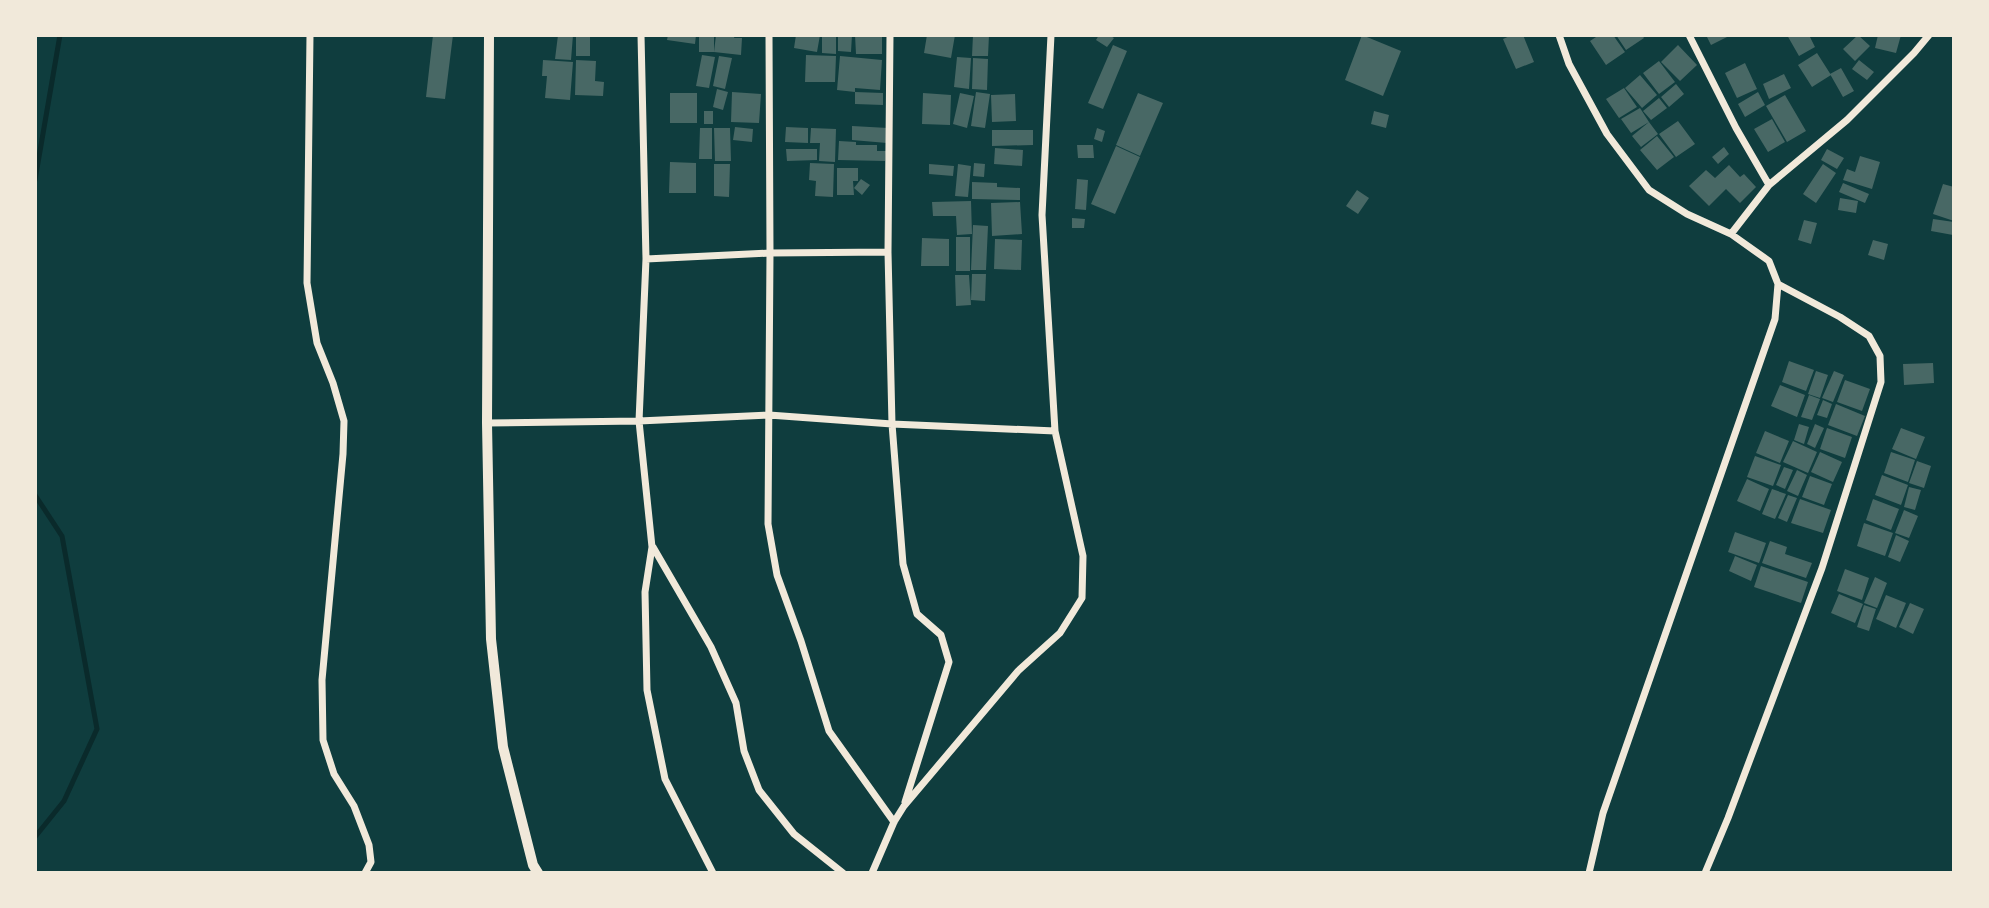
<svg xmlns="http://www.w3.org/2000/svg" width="1989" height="908" viewBox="0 0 1989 908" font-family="Bitter,serif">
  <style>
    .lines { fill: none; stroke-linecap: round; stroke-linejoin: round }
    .stream { stroke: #0a2a2b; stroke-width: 5 }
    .building { fill: #486865 }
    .minor { stroke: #f1e9da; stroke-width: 7 }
    .tertiary { stroke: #f1e9da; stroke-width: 10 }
  </style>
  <rect width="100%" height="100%" fill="#0f3d3e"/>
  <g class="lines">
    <path class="stream" d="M35 180 60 35
      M35 495 62 536 97 729 64 801 35 837"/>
  </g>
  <path class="building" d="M433 35H453L445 99 426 97Z
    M558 35H573L571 60 555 59Z
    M576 35H590V56H576Z
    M668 35H696L695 44 667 40Z
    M699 35H714V52H699Z
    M716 35H735L734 38H742L741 55 714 52Z
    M796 35H820L817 52 794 48Z
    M822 35H836V54L822 53Z
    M838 35H852L851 52 838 51Z
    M855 35H882V54H856Z
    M927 35H955L951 58 924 53Z
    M973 35H989L988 56H972Z
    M1099 35H1109L1114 38 1107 47 1096 40Z
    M1362 35 1401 51 1383 96 1345 80Z
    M1512 35H1523L1534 62 1516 69 1503 39Z
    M1599 35H1613L1625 52 1606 65 1590 41Z
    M1616 35H1642L1644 38 1626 50Z
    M1706 35H1731L1711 45Z
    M1787 35H1809L1815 47 1799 56Z
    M1858 35 1870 46 1855 61 1843 49Z
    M1878 35H1901L1896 53 1875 48Z
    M1113 45 1127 51 1103 109 1088 103Z
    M1678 45 1697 65 1680 81 1661 62Z
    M1817 53 1831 75 1812 87 1798 65Z
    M702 55 715 57 709 88 696 86Z
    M806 55 836 56 835 82H805Z
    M719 56 732 58 725 89 713 86Z
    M840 56 882 60 880 90 855 88V92L837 90Z
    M957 57 971 58 969 89 954 87Z
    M973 58 988 59 987 90 972 89Z
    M543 60 573 62 570 100 545 98 547 76H542Z
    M576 60 596 61 595 81 604 82 603 96 575 95Z
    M1859 60 1874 72 1867 80 1852 69Z
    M1659 61 1675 82 1659 94 1643 73Z
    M1745 63 1757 89 1737 98 1725 73Z
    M1841 68 1854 91 1843 97 1830 74Z
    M1784 74 1791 88 1769 99 1763 84Z
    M1640 75 1657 95 1642 108 1625 88Z
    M1676 84 1684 94 1669 107 1661 97Z
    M1624 88 1637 107 1619 118 1606 99Z
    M717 89 728 92 723 110 713 107Z
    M732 92 761 94 759 123 731 122Z
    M855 92 883 93V105L855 104Z
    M976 92 990 94 985 128 971 126Z
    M1758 92 1765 105 1745 117 1738 104Z
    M670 93H697V123H670Z
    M923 93 951 95 950 125 922 124Z
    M960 93 974 96 967 128 953 124Z
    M1138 93 1163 103 1140 156 1116 145Z
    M1015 94 1016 121 992 122 991 95Z
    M1785 95 1806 131 1787 142 1766 106Z
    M1659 98 1667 108 1651 120 1643 111Z
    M1640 108 1649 122 1631 133 1621 119Z
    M704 111H713V124H704Z
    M1374 111 1389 115 1386 128 1371 124Z
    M1772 119 1785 142 1768 152 1754 129Z
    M1678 121 1695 144 1676 157 1659 134Z
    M1649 122 1658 134 1641 147 1632 136Z
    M852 126 888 128 887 143 852 140Z
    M735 127 753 129 752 142 733 140Z
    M786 127 808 128V143L785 142Z
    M700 128H712V159H699Z
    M714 128H730L731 161H715Z
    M811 128 836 129 835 162 819 161 820 143H810Z
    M1097 128 1105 131 1102 142 1094 139Z
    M992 130H1033V145L992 146Z
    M1657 136 1674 157 1657 170 1640 150Z
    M839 141 856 142V145H877V151H886L885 161 838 160Z
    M1077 145H1093L1094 158H1078Z
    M1116 146 1140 157 1115 214 1091 204Z
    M1724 147 1729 154 1718 164 1712 157Z
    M995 148 1023 150 1022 166 994 164Z
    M786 149H817V160L787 161Z
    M1827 149 1844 158 1837 169 1821 160Z
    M1860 156 1880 162 1872 189 1843 180 1847 169 1855 172Z
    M670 162 696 163V193H669Z
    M810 163 834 164 833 197 815 196 816 181 809 180Z
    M974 163 985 164 984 177 973 176Z
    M714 164H730L729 197 714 196Z
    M929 164 954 166 953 176 929 174Z
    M958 164 971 166 968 197 955 196Z
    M1823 164 1836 173 1816 203 1803 194Z
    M1729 165 1740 177 1744 174 1756 187 1740 203 1726 189 1709 206 1689 186 1706 170 1715 178Z
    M837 168H858V181H853L854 195H837Z
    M861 179 870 185 862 195 854 188Z
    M1077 179 1088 180 1086 210 1075 209Z
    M972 182 997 183V187L1020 188V200L972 199Z
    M1843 183 1869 194 1865 203 1839 192Z
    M1943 184 1954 187V221L1933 214Z
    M1357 190 1369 198 1358 214 1346 206Z
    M1840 198 1858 201 1856 213 1838 210Z
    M971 201 972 234 957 235 956 216H933L932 202Z
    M1020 202 1022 234 992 236 991 203Z
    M1072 218 1085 219 1084 228H1072Z
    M1933 219 1954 222 1953 235 1931 231Z
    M1804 220 1817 223 1811 244 1798 240Z
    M973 225 988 226 986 270H971Z
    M956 237H970V271H956Z
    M922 238 949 239V266H921Z
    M995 239 1022 240 1021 270 994 269Z
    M1873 240 1888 244 1884 260 1868 255Z
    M972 274H986L985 301 971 300Z
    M955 275H969L971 305 956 306Z
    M1789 361 1814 370 1806 391 1782 382Z
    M1933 363 1934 383 1904 385 1903 364Z
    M1816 371 1828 375 1820 398 1808 394Z
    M1834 371 1844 375 1833 402 1822 398Z
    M1845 380 1870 389 1862 411 1837 402Z
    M1780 385 1805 395 1797 417 1771 406Z
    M1809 395 1820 399 1812 420 1801 417Z
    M1823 400 1832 404 1827 418 1817 415Z
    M1836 404 1865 416 1857 436 1828 425Z
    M1799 424 1809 427 1804 444 1794 440Z
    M1815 424 1824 428 1815 448 1807 444Z
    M1827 428 1852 437 1845 458 1820 449Z
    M1901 428 1925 437 1916 459 1892 449Z
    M1765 431 1789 441 1780 463 1756 453Z
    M1793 441 1817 452 1808 473 1783 462Z
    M1820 452 1842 462 1833 482 1811 472Z
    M1891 452 1915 460 1908 482 1884 473Z
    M1755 456 1781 465 1773 486 1747 477Z
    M1917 461 1931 466 1924 488 1909 483Z
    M1784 467 1793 470 1785 489 1776 485Z
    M1797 470 1807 475 1798 496 1787 491Z
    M1882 475 1908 485 1901 505 1875 495Z
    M1810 476 1832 484 1824 505 1802 497Z
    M1747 479 1769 489 1760 511 1737 501Z
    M1909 487 1921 490 1915 510 1904 507Z
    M1772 489 1786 494 1775 519 1762 514Z
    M1788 495 1797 498 1787 522 1778 518Z
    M1800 499 1831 510 1823 533 1791 523Z
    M1873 499 1899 509 1891 530 1866 520Z
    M1904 510 1918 516 1909 538 1895 533Z
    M1864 523 1893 533 1885 556 1857 546Z
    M1735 532 1766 543 1759 563 1728 552Z
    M1896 535 1909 541 1900 562 1888 557Z
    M1770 541 1787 547 1785 554 1812 563 1806 578 1762 563Z
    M1735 556 1757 565 1751 581 1729 571Z
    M1761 566 1808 582 1801 603 1754 587Z
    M1845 569 1869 578 1862 600 1837 591Z
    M1875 577 1887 583 1877 608 1864 603Z
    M1839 594 1863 604 1855 623 1831 613Z
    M1886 595 1906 603 1896 628 1876 619 1880 610 1881 611 1880 610Z
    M1910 603 1924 609 1913 634 1899 627Z
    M1864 605 1876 609 1869 631 1857 627Z"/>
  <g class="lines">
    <path class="minor" d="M310 35 307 283 317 343 333 383 344 421 343 454 322 680 323 740 334 774 354 806 369 845 371 862 365 873
      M641 35 646 259 639 421 652 547 645 592 647 690 665 779 713 873
      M769 35 770 253 768 524 777 575 801 641 829 731 894 822
      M890 35 888 252 892 424 903 564 917 614 941 635 949 662 905 802
      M1559 35 1569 64 1607 134 1649 190 1687 214 1731 234 1769 261 1778 284 1775 319 1603 813 1589 873
      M1689 35 1736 128 1769 185
      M1731 234 1769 185 1847 120 1914 53 1929 35
      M646 259 770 253 888 252
      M487 423 639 421 769 415 892 424 1055 431
      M653 547 711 647 736 703 744 751 759 790 794 834 843 873
      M872 873 894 822 904 806 1018 671 1060 633 1082 598 1083 556 1055 431 1042 215 1051 35
      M1705 873 1728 818 1822 568 1881 382 1880 356 1869 336 1840 317 1778 284"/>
    <path class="tertiary" d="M489 35 487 423 491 639 503 747 533 865 538 873"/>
  </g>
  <rect width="1989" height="908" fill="none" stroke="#f1e9da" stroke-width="74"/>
</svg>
